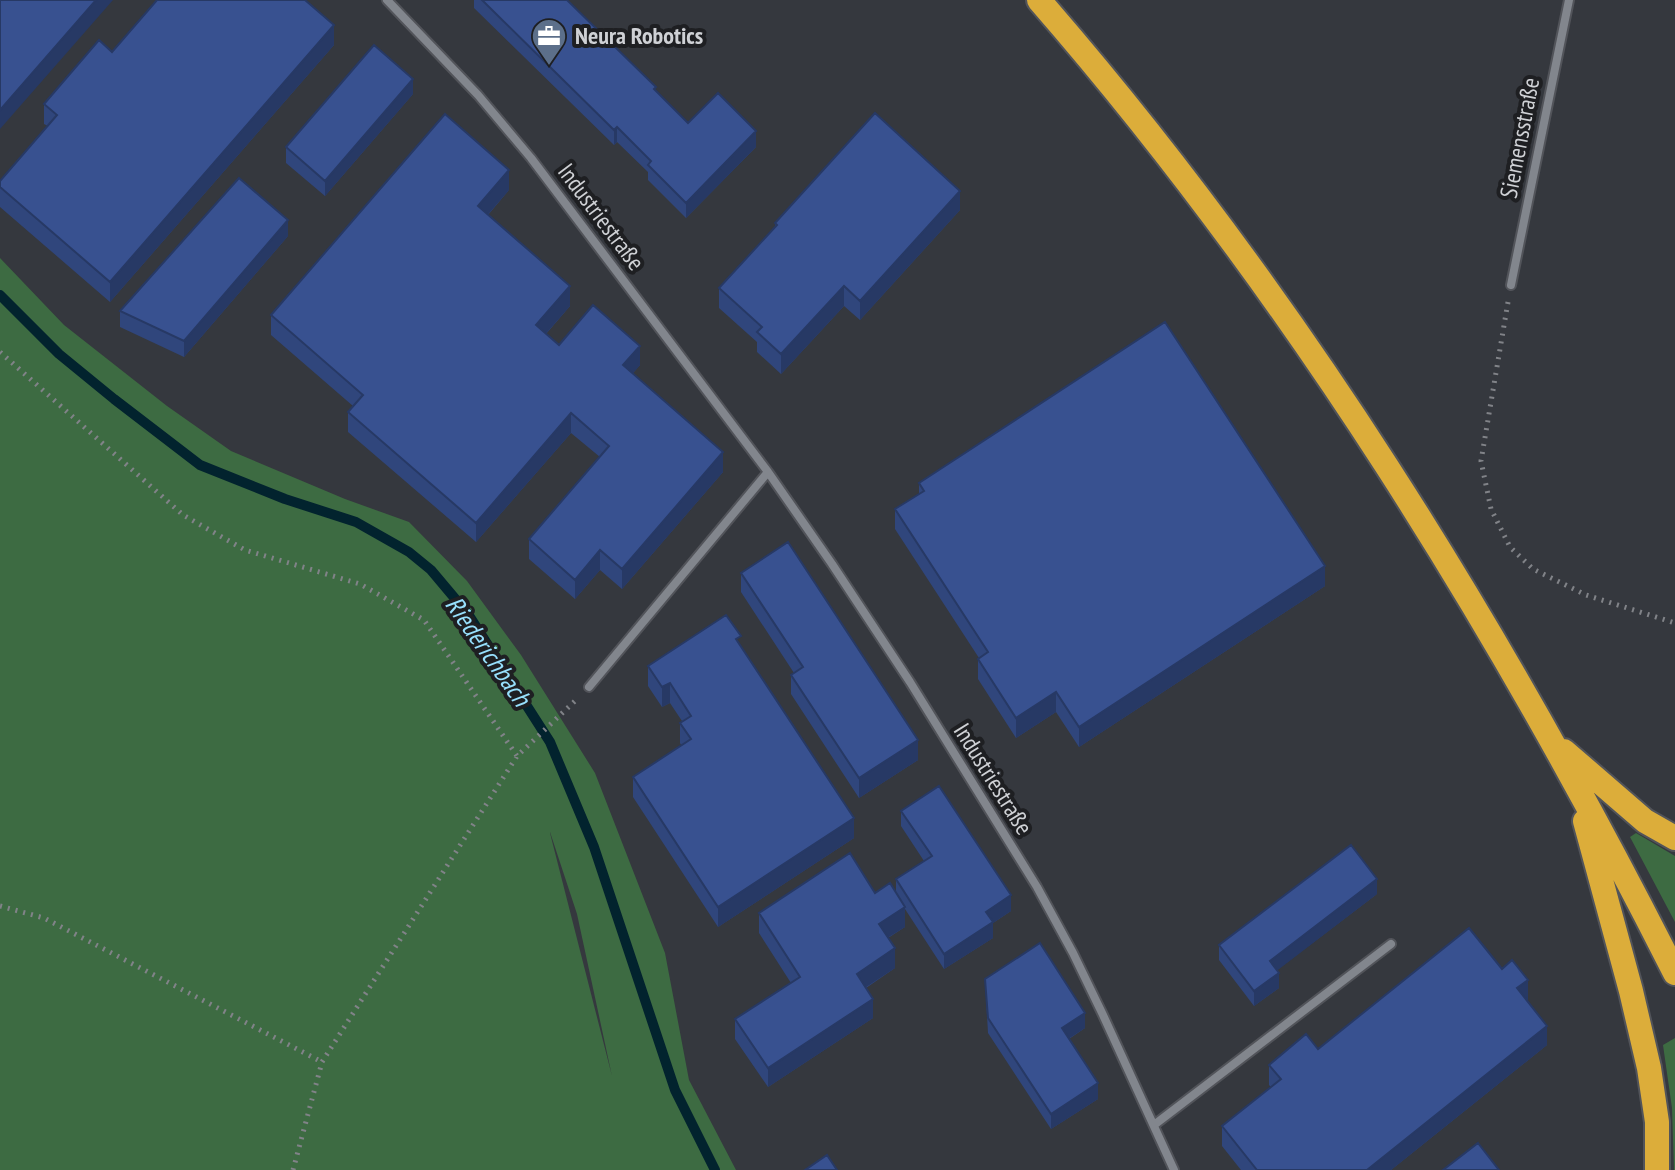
<svg xmlns="http://www.w3.org/2000/svg" width="1675" height="1170" viewBox="0 0 1675 1170" font-family="'PT Sans Narrow',sans-serif">
  <style>
    .green { fill: #3d6b42; fill-rule: evenodd }
    .lines { fill: none; stroke-linecap: round; stroke-linejoin: round }
    .stream { stroke: #02232e; stroke-width: 10 }
    .street-casing { stroke: #52545a; stroke-width: 12 }
    .highway-casing { stroke: #52545a; stroke-width: 28 }
    .path { stroke: #818388; stroke-width: 5; stroke-dasharray: 2 6; stroke-linecap: butt }
    .street { stroke: #82868d; stroke-width: 8 }
    .highway { stroke: #dcad3a; stroke-width: 24 }
    .wall { fill: #30467c }
    .shaded-wall { fill: #273965 }
    .building { fill: #385190; stroke: #273965; stroke-width: 2 }
    .labels { text-anchor: middle; stroke-width: 8; stroke-linejoin: round; paint-order: stroke }
    .poi-label { font-size: 24px; font-weight: bold; fill: #cfd1d5; stroke: #1e1f22; text-anchor: start }
    .street-label { font-size: 24px; fill: #cfd1d5; stroke: #1e1f22 }
    .water-label { font-size: 26px; font-style: italic; fill: #97e0fd; stroke: #1e1f22 }
  </style>
  <rect width="100%" height="100%" fill="#35383e"/>
  <path class="green" d="M0 258 64 325 167 406 231 451 345 499 409 522 467 581 521 655 595 773 665 953 689 1080 736 1170H0ZM550 832 577 914 612 1076 550 833Z
    M1636 833 1675 856V922L1630 837Z
    M1675 1038V1170H1674L1672 1108 1663 1045Z"/>
  <g class="lines">
    <path class="stream" d="M0 295 59 354 114 399 200 465 285 499 356 522 409 552 431 570 468 614 550 742 594 847 675 1090 715 1170"/>
    <g class="street-casing">
      <path id="street" d="M387 0 478 95 531 158 768 472 832 564 910 682 1037 887 1073 953 1103 1015 1174 1170
        M1511 285 1569 0
        M589 687 768 472
        M1154 1125 1391 944"/>
    </g>
    <g class="highway-casing">
      <path id="highway" d="M1039 0C1294 293 1500 627 1675 973
        M1564 751 1645 821 1675 838
        M1585 821 1631 991 1649 1068 1657 1122V1170"/>
    </g>
    <path class="path" d="M1508 302 1481 461 1491 509 1510 547 1533 569 1586 595 1675 623
      M0 352 183 515 245 550 360 584 424 620 517 756
      M0 906 44 918 322 1062
      M293 1170 322 1062 517 756 575 701"/>
    <use href="#street" class="street"/>
    <use href="#highway" class="highway"/>
  </g>
  <path class="wall" d="M474 0H567L688 123 756 147 686 218 648 180V172L617 142 614 145 474 8Z
    M334 45 110 302 0 207V181L48 126 44 124V104L112 52Z
    M413 94 325 196 286 163V147Z
    M509 190 488 215 570 306 546 334 559 345 640 365 633 373 723 472 622 589 600 570 575 599 529 559V539L600 457 571 433 476 542 348 432V412L353 406 271 335V315Z
    M960 210 860 320 844 306 781 374 757 352V342L719 308V288L775 227V223Z
    M288 236 184 357 120 327V311Z
    M919 483 1325 586 1079 747 1056 712 1016 738 978 679V659L979 658 895 529V509L919 494Z
    M741 573 918 760 859 798 791 694V675L794 673 741 592Z
    M741 646 854 838 718 927 633 797V777L681 745 680 743V723L682 721 670 703 662 707 648 686V666Z
    M901 811 1011 911 993 923V938L944 969 905 909V927L888 938 895 968 866 988 873 1018 768 1087 735 1039V1019L791 983 759 933V913L875 893H896V879L924 861 901 826Z
    M1377 894 1277 970 1279 988 1254 1006 1219 960V945Z
    M985 979 1085 1028 1069 1039 1098 1099 1051 1129 988 1033Z
    M1527 1000 1547 1045 1391 1170H1241L1222 1146V1126L1271 1087 1269 1085V1065L1318 1049Z"/>
  <path class="shaded-wall" d="M96 0H113L0 129V110Z
    M334 25V45L110 302V282Z
    M413 79V94L325 196V181Z
    M617 127V142L614 145V130Z
    M756 131V147L686 218V203Z
    M509 170V190L478 226V206Z
    M960 191V210L860 320V301Z
    M288 220V236L184 357V341Z
    M570 286V306L536 345V325Z
    M844 286V306L781 374V354Z
    M640 346V365L623 385V365Z
    M571 413V433L476 542V523Z
    M723 452V472L622 589V569Z
    M600 550V570L575 599V580Z
    M1325 566V586L1079 747V727Z
    M670 683V703L662 707V687Z
    M1056 692V712L1016 738V718Z
    M918 740V760L859 798V778Z
    M854 818V838L718 927V907Z
    M1377 879V894L1270 976V961Z
    M1011 895V911L993 923V938L944 969V954L986 912Z
    M905 907V927L879 943V924Z
    M895 948V968L857 993V974Z
    M1279 973V988L1254 1006V991Z
    M1528 980V1000L1517 1008V988Z
    M873 999V1018L768 1087V1068Z
    M1085 1013V1028L1062 1043V1028Z
    M1547 1026V1045L1391 1170H1367Z
    M1098 1083V1099L1051 1129V1114Z"/>
  <path class="building" d="M0 0H96L0 110Z
    M157 0H305L334 25 110 282 0 187V181L57 115 44 104 99 40 112 52Z
    M482 0H567L656 87 654 89 688 123 718 93 756 131 686 203 648 165 651 161 617 127 614 130Z
    M374 45 413 79 325 181 286 147Z
    M875 113 960 191 860 301 844 286 781 354 757 332 762 327 719 288 777 225 775 223Z
    M445 114 509 170 478 206 570 286 536 325 559 345 593 305 640 346 623 365 723 452 622 569 600 550 575 580 529 539 609 446 571 413 476 523 348 412 363 395 271 315Z
    M239 178 288 220 184 341 120 311Z
    M1165 322 1325 566 1079 727 1056 692 1016 718 978 659 988 652 895 509 924 491 919 483Z
    M788 542 918 740 859 778 791 675 803 667 741 573Z
    M726 615 741 636 736 639 854 818 718 907 633 777 691 739 680 723 691 716 670 683 662 687 648 666Z
    M939 786 1011 895 986 912 993 922 944 954 896 879 932 856 901 811Z
    M1351 845 1377 879 1270 961 1279 973 1254 991 1219 945Z
    M850 853 875 893 890 883 905 907 879 924 895 948 857 974 873 999 768 1068 735 1019 800 977 759 913Z
    M1469 928 1502 969 1512 960 1528 980 1517 988 1547 1026 1367 1170H1257L1222 1126 1281 1079 1269 1065 1306 1034 1318 1049Z
    M1040 943 1085 1013 1062 1028 1098 1083 1051 1114 988 1018 985 979Z
    M1478 1143 1499 1170H1443Z
    M827 1155 837 1170H805Z"/>
  <defs>
    <g id="office-pin" transform="scale(1.8)"><path d="M0 17L-7.5 6A9.5 9.5 0 1 1 7.5 6Z" fill="#5c6f8a" stroke="#1e1f22"/><path d="M-6-3h4V-5.5h4V-3h4V5H-6ZM-1-4.5V-3h2v-1.5ZM-6 0V1H6V0Z" fill="#fff"/></g>
  </defs>
  <g fill-rule="evenodd">
    <use href="#office-pin" x="549" y="36"/>
  </g>
  <g class="labels">
    <g class="poi-label">
      <text x="575" y="44">Neura Robotics</text>
    </g>
    <g class="street-label">
      <text transform="translate(1520 138) rotate(-79)" y="8">Siemensstraße</text>
      <text transform="translate(601 217) rotate(53)" y="8">Industriestraße</text>
      <text transform="translate(993 779) rotate(58)" y="8">Industriestraße</text>
    </g>
    <g class="water-label">
      <text transform="translate(488 651) rotate(55)" y="9">Riederichbach</text>
    </g>
  </g>
</svg>
